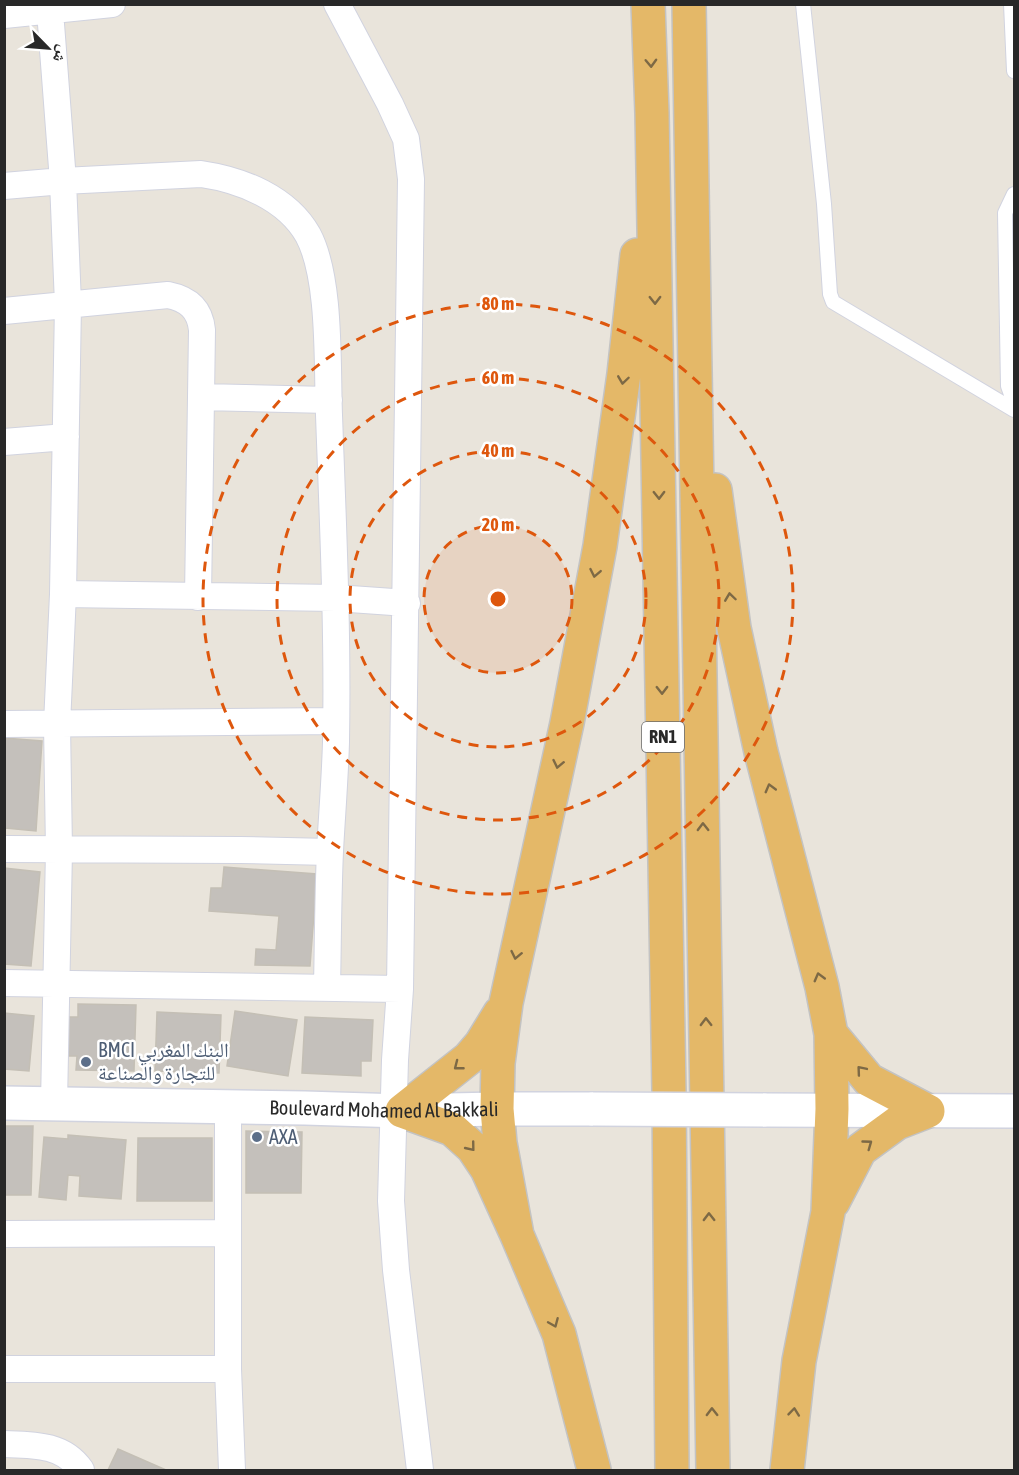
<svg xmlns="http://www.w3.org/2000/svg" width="1019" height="1475" viewBox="0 0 1019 1475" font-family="'Asap Condensed','Noto Naskh Arabic',sans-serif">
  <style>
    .building { fill: #c4c0bb; stroke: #c4bfb5; stroke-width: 1.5 }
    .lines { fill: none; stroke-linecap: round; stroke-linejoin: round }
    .service-casing { stroke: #d1d3df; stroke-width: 16 }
    .minor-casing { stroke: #d1d3df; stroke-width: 28 }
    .tertiary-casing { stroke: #d1d3df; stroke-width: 36 }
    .trunk-casing { stroke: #c3c3c3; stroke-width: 36 }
    .service { stroke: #fff; stroke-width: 14 }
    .minor { stroke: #fff; stroke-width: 26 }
    .tertiary { stroke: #fff; stroke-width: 33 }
    .trunk { stroke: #e4b868; stroke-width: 33 }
    .tertiary-bridge-casing { stroke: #d1d3df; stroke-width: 36; stroke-linecap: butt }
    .tertiary-bridge { stroke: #fff; stroke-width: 33 }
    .oneway { stroke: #7d6945 }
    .ring { fill: none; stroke: #de570d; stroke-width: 3; stroke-dasharray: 10 8 }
    .service-dot { fill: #5c6f8a; stroke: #fff; stroke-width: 2 }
    .labels { text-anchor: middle; stroke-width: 5; stroke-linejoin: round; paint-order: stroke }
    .shield { fill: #fff; stroke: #686868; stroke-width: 1.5 }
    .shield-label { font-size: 18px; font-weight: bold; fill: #282828 }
    .service-label { font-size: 20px; fill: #4e5e75; stroke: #fff; text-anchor: start }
    .street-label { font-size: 20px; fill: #282828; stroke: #fff }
    .centre { fill: #de570d; stroke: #fff; stroke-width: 3 }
    .ring-label { font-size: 18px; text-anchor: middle; font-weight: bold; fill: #de570d; stroke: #fff; stroke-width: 5; stroke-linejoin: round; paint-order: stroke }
  </style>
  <rect width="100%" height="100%" fill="#e9e4db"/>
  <path class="building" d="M4 738 42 741 36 831 5 828 4 833Z
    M224 867 317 874 310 966 255 965 256 949 276 950 279 916 209 911 211 888H222Z
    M4 868 40 872 31 966 4 964Z
    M78 1004 136 1005 134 1071 76 1070 77 1056H67L68 1017H78Z
    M235 1011 297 1020 288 1076 227 1066Z
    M157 1012 221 1015 219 1073 155 1071Z
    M4 1013 34 1016 29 1071 4 1069Z
    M305 1017 373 1020 371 1061H361V1076L302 1073Z
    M4 1126H33L31 1195H4Z
    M246 1131 302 1132 301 1193H246Z
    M68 1135 126 1140 121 1199 79 1196 80 1176 68 1175 66 1200 39 1197 44 1137 68 1139Z
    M138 1138H212V1201H137Z
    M118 1449 166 1470H108Z"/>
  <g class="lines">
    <g class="service-casing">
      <path id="service" d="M803 4 824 204 830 294 833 302 1014 410
        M1011 4 1014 71
        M1014 194 1005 213 1008 386 1014 403"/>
    </g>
    <g class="minor-casing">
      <path id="minor" d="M337 4 390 104 406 139 411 179 400 989 395 1060 391 1201 396 1270 420 1470
        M50 11 63 181 68 304 63 594 57 724 59 850 54 1104
        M4 15 112 4
        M4 186 63 181 201 174C242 180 287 198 308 235 331 278 327 365 329 415 333 524 338 633 336 742 335 778 332 814 330 851 328 896 328 942 327 987
        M4 311 168 295C188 299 200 309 202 330L198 597
        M201 397 329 400
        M4 442 66 437
        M63 594 336 598 407 603
        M4 724 336 721
        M4 849 240 850 330 852
        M4 983 400 989
        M228 1108V1369L232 1470
        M4 1234 228 1233
        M4 1369H228
        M4 1444C34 1445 63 1444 81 1470"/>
    </g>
    <g class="tertiary-casing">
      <g id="tertiary">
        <path id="s1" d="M4 1103 305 1108 402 1111 497 1109H593"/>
        <path d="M763 1110 1014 1111"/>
      </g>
    </g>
    <g class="trunk-casing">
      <path id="trunk" d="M648 4 652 113 669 1093 672 1470
        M689 4 713 1470
        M715 490 734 628 761 752 822 987 831 1034 832 1109 828 1212 799 1361 787 1470
        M831 1034 869 1080 928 1111
        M402 1111 452 1129 473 1148 487 1169 517 1235 559 1334 594 1470
        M402 1111 469 1058 481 1044 500 1013
        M833 1202 860 1150 897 1123 928 1111
        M517 1235 500 1143 497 1109 498 1063 506 1003 567 723 600 546 624 374 637 255"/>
    </g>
    <use href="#service" class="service"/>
    <use href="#minor" class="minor"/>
    <use href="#tertiary" class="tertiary"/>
    <use href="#trunk" class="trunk"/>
    <g class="tertiary-bridge-casing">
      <path id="tertiary-bridge" d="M593 1109 763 1110"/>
    </g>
    <use href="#tertiary-bridge" class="tertiary-bridge"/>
  </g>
  <defs><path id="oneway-chevron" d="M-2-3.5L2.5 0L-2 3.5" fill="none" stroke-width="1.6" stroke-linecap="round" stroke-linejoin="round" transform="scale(1.5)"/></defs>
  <g class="oneway">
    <use href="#oneway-chevron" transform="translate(651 63) rotate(88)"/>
    <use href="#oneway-chevron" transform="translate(655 300) rotate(89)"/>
    <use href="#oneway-chevron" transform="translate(623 380) rotate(98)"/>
    <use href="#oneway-chevron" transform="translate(659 495) rotate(89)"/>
    <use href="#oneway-chevron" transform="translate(595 573) rotate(101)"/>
    <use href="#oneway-chevron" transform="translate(730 597) rotate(-98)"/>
    <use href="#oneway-chevron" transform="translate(662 690) rotate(89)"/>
    <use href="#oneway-chevron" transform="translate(558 764) rotate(102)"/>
    <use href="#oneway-chevron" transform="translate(770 788) rotate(-105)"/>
    <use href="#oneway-chevron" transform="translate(703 827) rotate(-91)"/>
    <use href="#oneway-chevron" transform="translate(516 955) rotate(102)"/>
    <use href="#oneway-chevron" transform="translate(819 977) rotate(-105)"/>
    <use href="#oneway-chevron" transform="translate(706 1022) rotate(-91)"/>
    <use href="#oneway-chevron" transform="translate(458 1066) rotate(142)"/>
    <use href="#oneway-chevron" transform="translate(861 1070) rotate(-130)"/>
    <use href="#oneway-chevron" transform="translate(868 1144) rotate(-36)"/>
    <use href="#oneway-chevron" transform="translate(471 1147) rotate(51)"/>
    <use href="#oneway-chevron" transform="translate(709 1217) rotate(-91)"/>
    <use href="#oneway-chevron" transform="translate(554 1323) rotate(67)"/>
    <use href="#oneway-chevron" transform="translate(712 1412) rotate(-91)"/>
    <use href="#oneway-chevron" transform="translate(794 1412) rotate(-84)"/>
  </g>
  <circle cx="498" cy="599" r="74" fill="#de570d" fill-opacity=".12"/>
  <g class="ring">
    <circle cx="498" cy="599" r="74"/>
    <circle cx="498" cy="599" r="148"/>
    <circle cx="498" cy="599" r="221"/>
    <circle cx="498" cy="599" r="295"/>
  </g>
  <g class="service-dot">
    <circle cx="86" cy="1062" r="6"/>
    <circle cx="257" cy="1137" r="6"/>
  </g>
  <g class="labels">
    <rect class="shield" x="642" y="722" width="42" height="30" rx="4.5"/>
    <g class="shield-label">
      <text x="663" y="743">RN1</text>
    </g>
    <g class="service-label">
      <text x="98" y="1057">BMCI البنك المغربي<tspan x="98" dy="23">للتجارة والصناعة</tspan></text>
      <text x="269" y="1144">AXA</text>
    </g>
    <g class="street-label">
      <text dy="7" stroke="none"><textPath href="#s1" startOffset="380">Boulevard Mohamed Al Bakkali</textPath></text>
    </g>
  </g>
  <circle cx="498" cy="599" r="9" class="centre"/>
  <g class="ring-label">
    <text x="498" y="310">80 m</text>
    <text x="498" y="384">60 m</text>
    <text x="498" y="457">40 m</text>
    <text x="498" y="531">20 m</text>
  </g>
  <rect width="1019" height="1475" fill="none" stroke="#282828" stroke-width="12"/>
  <g transform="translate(48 48) rotate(115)" stroke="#ffffff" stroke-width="4.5" paint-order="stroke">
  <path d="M0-4.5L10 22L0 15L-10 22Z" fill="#282828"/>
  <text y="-9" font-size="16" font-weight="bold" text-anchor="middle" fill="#282828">ش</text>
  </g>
</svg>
